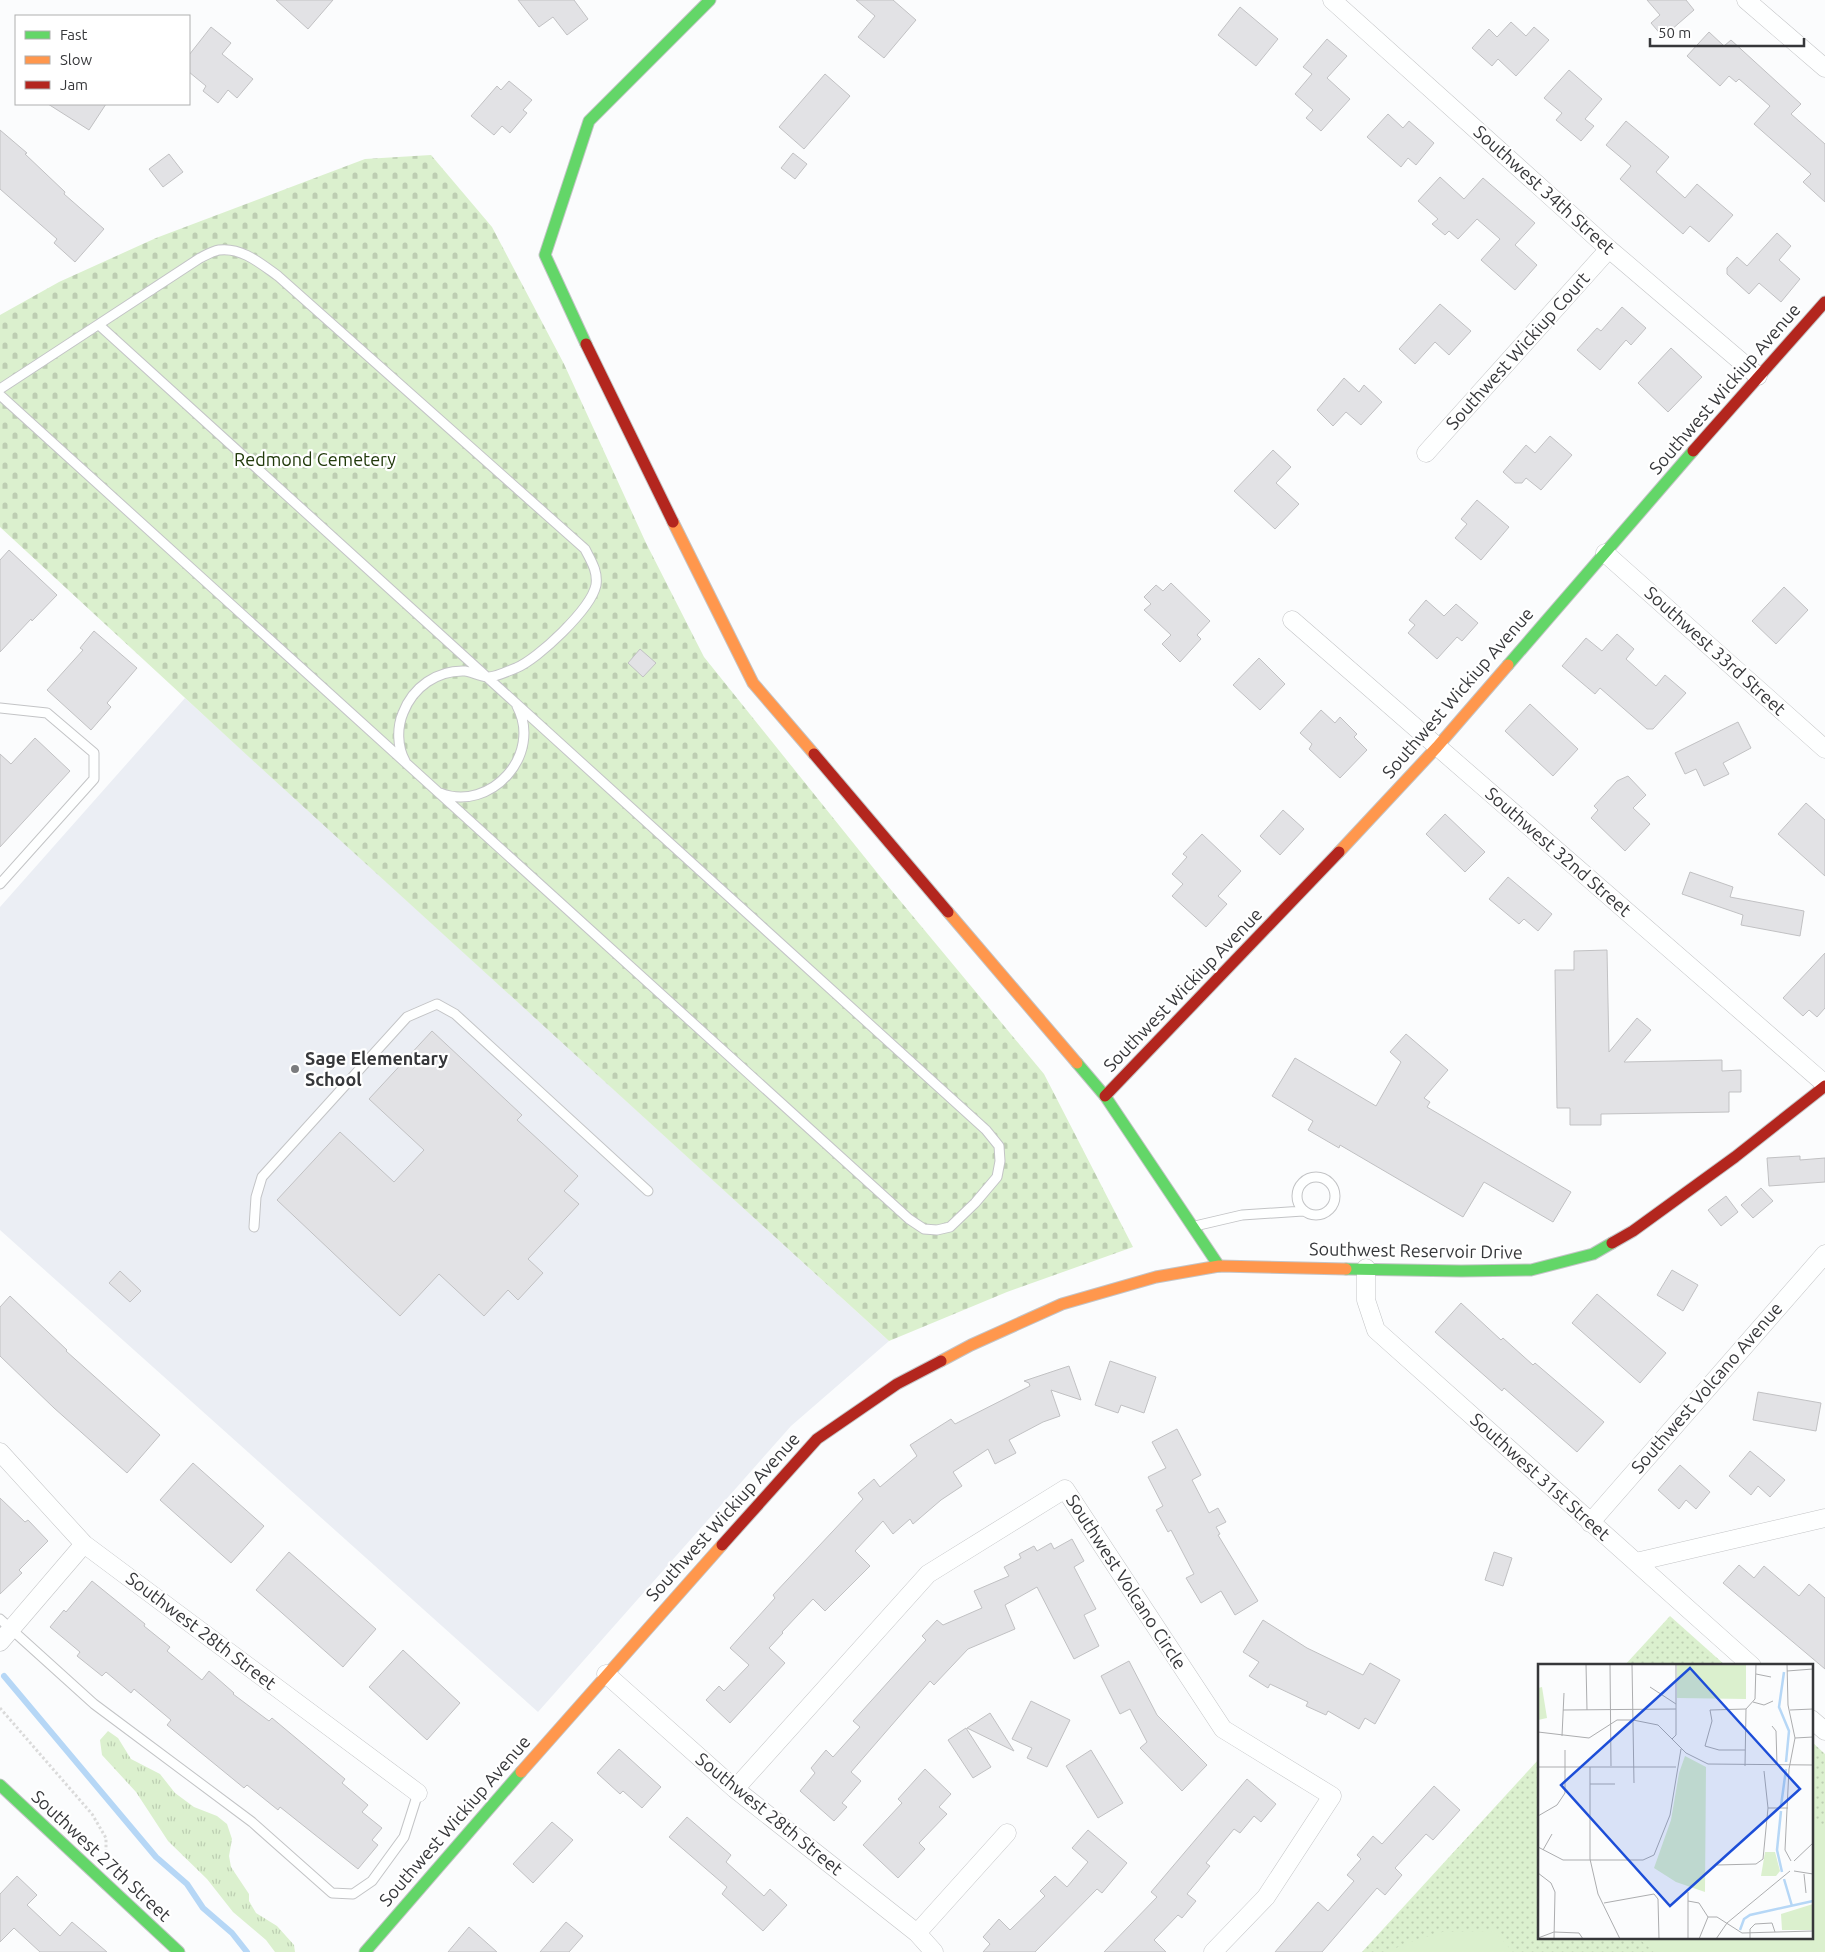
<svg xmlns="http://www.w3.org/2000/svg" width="1825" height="1952" viewBox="0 0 1825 1952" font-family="Ubuntu,sans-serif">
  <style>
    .built { fill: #ebeef4 }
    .grass { fill: url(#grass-tufts) }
    .cemetery { fill: url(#cemetery-stones) }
    .park { fill: url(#park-dots) }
    .garden { fill: #dbf0ce }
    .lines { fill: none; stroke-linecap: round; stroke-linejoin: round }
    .stream { stroke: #b6d7f6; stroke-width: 6 }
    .building { fill: #e2e2e5; stroke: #c1c1c3 }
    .lane-casing { stroke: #c3c4c6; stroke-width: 11 }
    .street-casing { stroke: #c3c4c6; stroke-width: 19 }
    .fast-casing { stroke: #c3c4c6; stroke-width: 13 }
    .slow-casing { stroke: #c3c4c6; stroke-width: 13 }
    .jam-casing { stroke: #c3c4c6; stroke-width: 13 }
    .path { stroke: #dadada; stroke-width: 3; stroke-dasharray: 2.5 2.5; stroke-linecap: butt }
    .lane { stroke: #feffff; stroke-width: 9 }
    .street { stroke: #feffff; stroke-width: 18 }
    .fast { stroke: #63d668; stroke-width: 11 }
    .slow { stroke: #ff974d; stroke-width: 11 }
    .jam { stroke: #b3261e; stroke-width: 11 }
    .poi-dot { fill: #7b7c7e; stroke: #fff; stroke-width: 2 }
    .labels { text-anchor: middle; stroke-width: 4.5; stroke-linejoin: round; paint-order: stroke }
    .street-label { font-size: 18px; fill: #36373a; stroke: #fff }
    .park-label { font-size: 18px; fill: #213a0b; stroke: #fff }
    .poi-label { font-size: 18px; font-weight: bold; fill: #36373a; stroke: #fff; text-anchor: start }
    .inset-river { fill: none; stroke: #b6d7f6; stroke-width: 2.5 }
    .inset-road { fill: none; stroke: #acadaf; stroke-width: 1 }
    .view { fill: #1d4ed8; fill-opacity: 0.15; stroke: #1d4ed8; stroke-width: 2.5 }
    .inset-edge { fill: none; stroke: #36373a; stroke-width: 2.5 }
  </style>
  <defs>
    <pattern id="grass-tufts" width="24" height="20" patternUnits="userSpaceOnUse" patternTransform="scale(1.25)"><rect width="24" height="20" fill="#dbf0ce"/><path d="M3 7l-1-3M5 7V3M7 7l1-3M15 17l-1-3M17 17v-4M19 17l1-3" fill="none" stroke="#bdceb2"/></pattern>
    <pattern id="cemetery-stones" width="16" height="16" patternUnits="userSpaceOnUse" patternTransform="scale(1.25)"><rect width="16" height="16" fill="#dbf0ce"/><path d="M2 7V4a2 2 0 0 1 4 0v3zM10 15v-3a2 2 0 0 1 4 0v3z" fill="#bdceb2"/></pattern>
    <pattern id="park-dots" width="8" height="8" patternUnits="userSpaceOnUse" patternTransform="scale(1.25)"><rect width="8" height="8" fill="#dbf0ce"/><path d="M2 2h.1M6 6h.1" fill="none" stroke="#bdceb2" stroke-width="1.8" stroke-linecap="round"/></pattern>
  </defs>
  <rect width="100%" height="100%" fill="#fbfcfd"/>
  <path class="built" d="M185 698 889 1341 791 1426 538 1712 0 1230V907Z"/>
  <path class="grass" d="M108 1731 118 1738 131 1759 160 1774 175 1793 194 1807 217 1816 227 1824 232 1839 229 1856 231 1867 249 1894V1901L256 1913 277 1926 294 1945 295 1952H275L266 1940 233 1912 207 1879 168 1841 136 1792 102 1755 100 1740Z"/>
  <path class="cemetery" d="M431 155 492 227 564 364 646 543 704 657 887 885 1044 1074 1133 1247 1007 1292 889 1341 261 768 0 527V315L59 282 156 238 365 159Z"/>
  <path class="park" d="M1670 1616 1726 1666H1624Z
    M1811 1741 1825 1754V1952H1362L1539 1759V1938H1811Z"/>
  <path class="garden" d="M1811 1816 1825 1829V1952H1654L1638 1938H1811Z
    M1494 1931 1513 1952H1388L1404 1944 1442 1932Z"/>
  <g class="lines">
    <path class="stream" d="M4 1676 156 1857 187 1884 203 1908 232 1933 247 1952"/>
  </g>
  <path class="building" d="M276 0H333L308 29Z
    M518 0H574L588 19 567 35 553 17 539 27Z
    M856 0H893L916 20 884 58 858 37 875 16Z
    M1647 0H1686L1694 10 1663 37 1651 23 1660 15Z
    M1240 7 1278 39 1256 66 1218 35Z
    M1511 22 1526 36 1534 27 1549 40 1516 76 1498 59 1492 66 1472 48 1489 29 1497 37Z
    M211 27 231 43 222 54 253 79 237 98 228 90 218 103 203 91 206 86 189 72V55Z
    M1709 32 1724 46 1731 40 1801 104 1791 114 1825 144V202L1803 182 1811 174 1754 124 1770 106 1739 79 1736 82 1729 76 1720 86 1687 56Z
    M1327 39 1347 56 1327 78 1350 99 1321 131 1306 118 1313 110 1295 94 1312 74 1303 67Z
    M1569 70 1602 99 1585 119 1594 126 1581 141 1556 120 1562 113 1544 98Z
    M825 74 850 96 804 149 779 127Z
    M509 81 532 100 523 110 527 113 510 133 502 126 494 135 471 116 497 86 501 90Z
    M48 104H106L89 130Z
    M1388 114 1403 128 1409 121 1434 143 1416 165 1408 158 1401 167 1367 137Z
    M1626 121 1669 157 1656 172 1685 198 1697 184 1733 215 1709 242 1690 226 1683 234 1620 179 1631 166 1606 145Z
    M0 130 27 153 25 154 65 192 64 194 104 229 75 262 54 243 57 239 0 189Z
    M793 153 807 164 795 179 781 168Z
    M169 154 183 172 163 187 149 169Z
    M1440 177 1464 199 1483 178 1535 223 1515 245 1537 265 1515 290 1481 260 1500 239 1477 219 1458 239 1449 231 1445 235 1432 224 1438 219 1418 201Z
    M1777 233 1791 246 1779 260 1800 279 1781 302 1759 283 1749 294 1727 274V268L1737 257 1747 266Z
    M1440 304 1471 331 1449 355 1435 342 1415 364 1399 349Z
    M1622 307 1646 328 1631 345 1626 340 1600 370 1577 350 1597 328 1601 331Z
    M1671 348 1702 377 1668 412 1638 383Z
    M1344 378 1359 392 1364 385 1382 402 1361 425 1346 412 1333 426 1317 410Z
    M1550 436 1572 455 1541 490 1526 478 1522 483H1515L1503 472 1526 445 1535 453Z
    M1273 450 1291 467 1276 483 1299 504 1275 529 1234 491Z
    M1477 500 1509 527 1481 560 1455 538 1467 524 1461 519Z
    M9 550 57 595 32 621 31 619 0 652V560Z
    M1171 583 1210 621 1197 635 1201 639 1180 662 1162 644 1171 635 1144 610 1151 604 1144 597 1156 585 1163 591Z
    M1784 587 1808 610 1776 644 1752 621Z
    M1426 600 1444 616 1456 604 1478 623 1462 641 1457 637 1437 659 1408 633 1415 625 1409 620Z
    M94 631 137 668 107 703 111 707 91 730 47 690 83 650 80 648Z
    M1617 634 1634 649 1626 659 1656 686 1665 675 1686 693 1653 729H1647L1600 688 1595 694 1562 666 1586 638 1602 651Z
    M640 649 656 663 643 677 628 663Z
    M1259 658 1285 684 1260 710 1233 685Z
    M1530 704 1578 749 1553 776 1505 731Z
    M1321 710 1335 723 1340 717 1357 734 1354 737 1367 750 1340 778 1309 749 1312 744 1300 733Z
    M1738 722 1751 748 1723 763 1729 774 1704 786 1696 769 1685 774 1675 753Z
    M35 738 70 771 0 847V754L11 764Z
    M1628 776 1646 795 1633 808 1650 824 1625 851 1591 818 1598 810 1594 806 1617 781Z
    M1806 803 1825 820V876L1778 834Z
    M1283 810 1304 829 1280 855 1260 836Z
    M1445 814 1485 852 1465 872 1426 834Z
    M1202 834 1241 871 1218 896 1227 904 1206 927 1172 896 1183 884 1172 874 1187 857 1183 854Z
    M1690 872 1733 887 1730 897 1804 911 1800 936 1741 925 1743 915 1682 894Z
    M1508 877 1552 914 1538 931 1524 919 1519 924 1489 899Z
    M1607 950 1609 1052 1637 1018 1651 1030 1624 1062 1722 1060V1071L1741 1070V1092H1729V1112L1601 1114V1125H1570V1108H1557L1555 970H1574V951Z
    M1825 953V1008L1817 1017 1809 1010 1803 1016 1783 998Z
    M432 1031 522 1115 517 1120 578 1176 564 1191 579 1204 528 1259 543 1273 518 1300 508 1290 484 1316 439 1274 400 1316 277 1200 340 1132 394 1182 424 1150 369 1099Z
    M1406 1034 1448 1070 1424 1098 1430 1102 1427 1107 1571 1192 1553 1222 1484 1182 1463 1217 1340 1145 1339 1148 1308 1130 1313 1121 1272 1096 1295 1058 1376 1106 1401 1062 1390 1052Z
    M1800 1156V1160L1825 1158V1182L1769 1186 1767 1158Z
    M1761 1188 1773 1201 1753 1218 1741 1205Z
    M1726 1196 1738 1212 1721 1226 1708 1210Z
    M1672 1270 1698 1285 1683 1311 1657 1295Z
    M120 1271 141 1291 130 1302 109 1283Z
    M1597 1294 1666 1353 1640 1383 1572 1323Z
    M10 1296 67 1350 66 1351 160 1435 127 1473 54 1408 0 1356V1307Z
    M1461 1303 1501 1340 1503 1338 1533 1365 1535 1363 1604 1422 1577 1452 1504 1388 1502 1391 1435 1332Z
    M1110 1361 1156 1377 1144 1413 1121 1405 1118 1413 1095 1405Z
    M1069 1366 1081 1400 1051 1390 1060 1416 1043 1422 1009 1440 1016 1453 995 1464 988 1449 953 1472 962 1486 941 1500 913 1524 910 1519 893 1534 883 1521 855 1551 870 1566 825 1611 813 1599 782 1632 783 1633 769 1648 785 1663 730 1723 706 1700 719 1686 724 1691 749 1665 730 1648 775 1598 773 1595 863 1499 858 1493 874 1479 880 1487 917 1456 910 1445 951 1419 955 1424 1030 1386 1029 1383 1024 1381Z
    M1758 1392 1821 1403 1816 1431 1753 1420Z
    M1177 1429 1201 1475 1192 1480 1209 1513 1218 1508 1226 1522 1216 1527 1220 1534 1218 1535 1258 1601 1235 1615 1221 1591 1201 1603 1186 1578 1194 1574 1171 1530 1168 1532 1156 1510 1163 1506 1148 1477 1166 1468 1152 1442Z
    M1750 1451 1785 1480 1770 1497 1758 1486 1751 1495 1729 1476Z
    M193 1463 264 1526 231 1563 160 1500Z
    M1680 1465 1710 1492 1696 1509 1686 1500 1679 1509 1658 1490Z
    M0 1498 25 1522 28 1520 48 1541 19 1570 22 1573 0 1594Z
    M1072 1539 1084 1561 1074 1567 1096 1609 1084 1615 1099 1646 1074 1659 1037 1587 1005 1605 1015 1629 968 1649 934 1685 930 1681 851 1772 861 1781 842 1803 847 1807 834 1821 800 1791 815 1773 811 1768 826 1750 833 1757 860 1727 853 1721 926 1640 922 1636 937 1620 943 1625 982 1608 974 1591 1009 1576 1004 1567 1021 1558 1019 1554 1034 1546 1037 1551 1051 1543 1054 1549Z
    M289 1552 376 1629 343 1667 256 1590Z
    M1494 1552 1512 1558 1503 1586 1485 1580Z
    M1739 1565 1754 1578 1764 1566 1799 1596 1809 1584 1825 1598V1669L1723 1583Z
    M92 1581 145 1624 144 1626 170 1647 167 1651 202 1680 209 1671 234 1693 233 1694 269 1721 272 1718 345 1779 342 1783 368 1805 362 1812 382 1828 372 1840 378 1845 358 1869 280 1807 278 1810 247 1785 244 1788 167 1725 171 1720 134 1689 131 1693 106 1672 102 1676 77 1656 80 1652 50 1627 64 1610 66 1612Z
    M1263 1620 1307 1648 1363 1675 1370 1663 1400 1680 1375 1724 1365 1718 1359 1729 1328 1711 1326 1715 1306 1706 1308 1702 1270 1684 1268 1688 1249 1676 1259 1662 1243 1652Z
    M403 1650 460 1703 427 1740 369 1687Z
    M1129 1661 1157 1715 1207 1765 1182 1791 1140 1748 1147 1742 1130 1709 1120 1714 1101 1676Z
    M1031 1701 1070 1720 1047 1767 1027 1758 1032 1748 1012 1739Z
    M990 1713 1014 1751 967 1728Z
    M966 1728 991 1767 973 1778 948 1740Z
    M619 1749 661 1787 642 1808 623 1791 620 1794 597 1773Z
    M1091 1750 1123 1803 1098 1818 1066 1766Z
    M925 1769 951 1794 939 1807 947 1814 919 1843 925 1849 898 1878 863 1845 902 1803 898 1799Z
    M1247 1779 1276 1804 1261 1822 1254 1816 1240 1833 1234 1829 1206 1863 1210 1866 1187 1894 1196 1901 1182 1918 1178 1915 1154 1940 1166 1952H1104L1157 1897 1151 1892Z
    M1434 1786 1460 1810 1433 1840 1426 1834 1395 1868 1402 1875 1385 1895 1377 1888 1322 1952H1275L1318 1902 1328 1911 1354 1881 1347 1875 1361 1859 1357 1855 1373 1836 1382 1844Z
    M687 1817 731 1855 726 1862 764 1896 770 1889 787 1905 763 1931 722 1894 727 1887 669 1837Z
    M552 1822 573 1840 533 1883 513 1864Z
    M1088 1830 1127 1863 1102 1893 1097 1889 1035 1952H983L990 1944 983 1937 999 1919 1010 1930 1045 1896 1040 1891 1055 1876 1067 1887 1088 1862 1072 1848Z
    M17 1876 37 1895 27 1905 60 1936 72 1922 107 1952H40L14 1928 0 1942V1894Z
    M566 1922 583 1936 569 1952H540Z
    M469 1927 497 1952H448Z"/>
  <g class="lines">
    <g class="lane-casing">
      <path id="lane" d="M0 389 200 258C206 255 213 251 219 250 242 247 261 264 278 276L585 549C591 561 598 571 596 585 591 609 538 659 516 668 508 671 494 678 487 677 479 676 472 672 465 671 437 670 413 687 403 713 397 727 397 747 405 761
        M0 395 909 1219 924 1229 937 1230 950 1227 975 1203 997 1177 1000 1161 999 1146 986 1130 99 325
        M0 708 47 713 94 753V779L0 884
        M440 793C491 813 543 754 517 706
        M1297 1196a19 19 0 1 1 38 0a19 19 0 1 1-38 0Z
        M1195 1226 1242 1215 1303 1211
        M254 1227 256 1197 262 1177 407 1017 437 1004 455 1014 648 1191
        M0 1619 94 1704 252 1822 332 1893 353 1894 372 1881 404 1837 418 1793"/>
    </g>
    <g class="street-casing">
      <path id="street" d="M1332 0 1609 249 1758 376
        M1746 0 1825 68
        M1426 453 1609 249
        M1605 553 1825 749
        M1292 620 1825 1084
        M1366 1268V1300L1376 1330 1752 1666
        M0 1452 84 1544 418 1793
        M1590 1523 1825 1254
        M1636 1562 1825 1518
        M0 1642 84 1544
        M606 1674 735 1789 917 1933 934 1952
        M1811 1719 1825 1731
        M735 1789 928 1574 1065 1489 1223 1729 1332 1796 1266 1897 1213 1952
        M917 1933 1007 1833"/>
    </g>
    <g class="fast-casing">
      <path id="fast" d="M586 344 545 255 589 121 710 0
        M1508 665 1693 451
        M1077 1063 1105 1096 1219 1266
        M1346 1269 1461 1271 1531 1270 1593 1254 1612 1243
        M0 1785 179 1952
        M365 1952 521 1772"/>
    </g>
    <g class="slow-casing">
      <path id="slow" d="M673 522 753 683 814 754
        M1339 852 1437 747 1508 665
        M948 912 1077 1063
        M941 1361 971 1345 1062 1304 1156 1277 1219 1266 1346 1269
        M521 1772 722 1545"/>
    </g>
    <g class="jam-casing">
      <path id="jam" d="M586 344 673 522
        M1693 451 1825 302
        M814 754 948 912
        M1105 1096 1339 852
        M1612 1243 1633 1231 1735 1157 1825 1086
        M722 1545 817 1439 897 1384 941 1361"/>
    </g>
    <path class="path" d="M0 1708 92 1814 106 1838V1850"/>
    <use href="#lane" class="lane"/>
    <use href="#street" class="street"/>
    <use href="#fast" class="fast"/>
    <use href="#slow" class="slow"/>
    <use href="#jam" class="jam"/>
  </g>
  <circle class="poi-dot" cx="295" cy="1069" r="5"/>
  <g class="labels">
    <g class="street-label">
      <text transform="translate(1544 190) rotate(42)" y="6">Southwest 34th Street</text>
      <text transform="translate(1518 351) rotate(-48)" y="6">Southwest Wickiup Court</text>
      <text transform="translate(1725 389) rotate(-49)" y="6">Southwest Wickiup Avenue</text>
      <text transform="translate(1715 651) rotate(42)" y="6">Southwest 33rd Street</text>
      <text transform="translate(1458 693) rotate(-49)" y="6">Southwest Wickiup Avenue</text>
      <text transform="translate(1558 852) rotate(41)" y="6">Southwest 32nd Street</text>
      <text transform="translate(1183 990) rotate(-46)" y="6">Southwest Wickiup Avenue</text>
      <text transform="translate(1416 1251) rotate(1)" y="6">Southwest Reservoir Drive</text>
      <text transform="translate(1707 1388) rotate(-49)" y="6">Southwest Volcano Avenue</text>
      <text transform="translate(1540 1477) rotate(42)" y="6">Southwest 31st Street</text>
      <text transform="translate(723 1517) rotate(-48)" y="6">Southwest Wickiup Avenue</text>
      <text transform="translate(1126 1582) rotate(57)" y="6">Southwest Volcano Circle</text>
      <text transform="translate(201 1631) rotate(37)" y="6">Southwest 28th Street</text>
      <text transform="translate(769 1814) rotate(39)" y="6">Southwest 28th Street</text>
      <text transform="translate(455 1821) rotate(-49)" y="6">Southwest Wickiup Avenue</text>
      <text transform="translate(101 1856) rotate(43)" y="6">Southwest 27th Street</text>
    </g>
    <g class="park-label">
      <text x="315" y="466">Redmond Cemetery</text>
    </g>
    <g class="poi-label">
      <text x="305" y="1065">Sage Elementary<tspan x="305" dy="21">School</tspan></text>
    </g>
  </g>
  <g transform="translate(1538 1664)">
    <rect width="275" height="275" fill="#fbfcfd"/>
    <path d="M275 240V266H244L243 250Z" fill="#dbf0ce"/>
    <path d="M147 92 168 103 167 228 138 218 116 204 133 156 141 109Z" fill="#dbf0ce"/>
    <path d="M139 0H208V35L139 34ZM4 23 9 54 0 56V24ZM227 188H237L242 207 238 212H223Z" fill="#dbf0ce"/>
    <path d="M144 0H163V23H144ZM189 0H203L208 13H190ZM185 15 187 17 184 34 171 27V16ZM190 15 208 16 204 28 194 34H189Z" fill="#dbf0ce"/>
    <path class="inset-river" d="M246 8 241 43 251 67 248 98M243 142 248 105M243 147 239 186 244 208M246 215 254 242M202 266 206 255 212 251 275 237"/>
    <path class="inset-road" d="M48 0 49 46M72 0 73 102M94 0 96 119M249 0 250 41 257 74 251 105 247 186 253 197M249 7 275 5M218 10 233 13M112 23 138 40M215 38 226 41 235 37M25 46 138 45M252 46 275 45M234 62 238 67 239 101M0 68 51 74 79 56H95L120 61 148 89 170 100 275 101M24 72 26 29M257 74 275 73M134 75 138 71V0M207 86H181L167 82 174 57 172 46 208 45M207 102 208 45 217 35 218 0M0 103H138M52 103V195L60 230 82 275M52 120H77M230 144H250M0 152 19 141 27 129V86M0 183 25 196H105L116 191 132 151 143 85M5 186 14 170M256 197 275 179M179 201 218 200 225 195 230 144 226 107M256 207 275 210M0 209 13 219 17 228 16 275M266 210 268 229M150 237 161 239 170 253 161 275M66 239 116 230 120 235 121 275M170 253H179L204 269 275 267M0 274 16 268 41 269 45 275M150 275V228M178 275 189 259 252 207M212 275V265L217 260 234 259 237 268"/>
    <path class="view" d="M152 4 262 125 132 242 23 121Z"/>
    <rect width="275" height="275" class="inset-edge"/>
  </g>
  <rect x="15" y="15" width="175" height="90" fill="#ffffff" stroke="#afafb0"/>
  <rect x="25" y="31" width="25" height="8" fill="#63d668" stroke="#afafb0"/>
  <text x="60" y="40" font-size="15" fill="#36373a">Fast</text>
  <rect x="25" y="56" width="25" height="8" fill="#ff974d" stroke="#afafb0"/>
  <text x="60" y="65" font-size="15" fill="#36373a">Slow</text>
  <rect x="25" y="81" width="25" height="8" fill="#b3261e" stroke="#afafb0"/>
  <text x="60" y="90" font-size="15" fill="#36373a">Jam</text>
  <path d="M1650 38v8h154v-8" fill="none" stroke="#36373a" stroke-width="2.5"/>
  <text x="1658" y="38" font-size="15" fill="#36373a" stroke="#ffffff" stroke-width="4" paint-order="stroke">50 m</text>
</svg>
